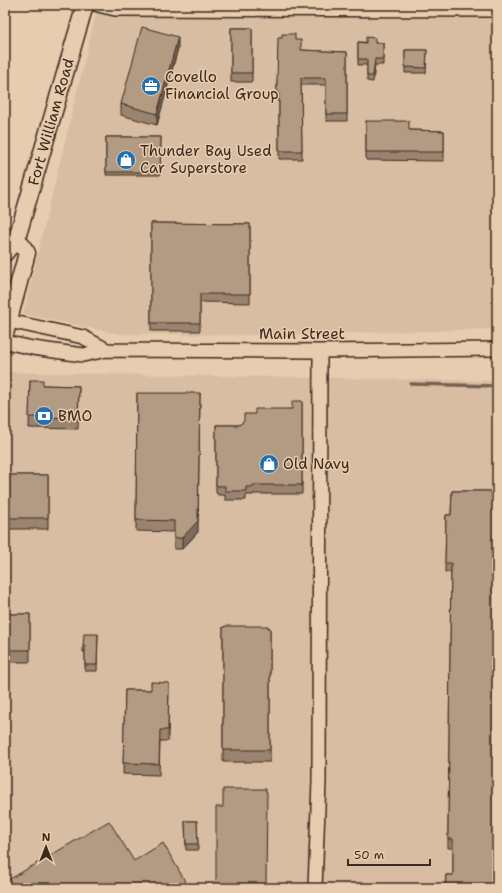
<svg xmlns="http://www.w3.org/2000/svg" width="502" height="893" viewBox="0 0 502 893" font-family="'Shantell Sans',sans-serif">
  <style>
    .built { fill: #d8bda2 }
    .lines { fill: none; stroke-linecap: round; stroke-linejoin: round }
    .stream { stroke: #776251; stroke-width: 3.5 }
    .minor-casing { stroke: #3b2a1e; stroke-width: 16 }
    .major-casing { stroke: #3b2a1e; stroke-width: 19 }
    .minor { stroke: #e8ccaf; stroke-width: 13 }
    .major { stroke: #e8ccaf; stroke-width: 16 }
    .wall { fill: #9a8470; stroke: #3b2a1e }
    .shaded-wall { fill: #7d6c5b; stroke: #3b2a1e }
    .building { fill: #b39a82; stroke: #3b2a1e }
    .labels { text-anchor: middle; stroke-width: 3; stroke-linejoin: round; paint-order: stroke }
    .poi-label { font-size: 15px; fill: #3b2a1e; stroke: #e8ccaf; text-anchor: start }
    .street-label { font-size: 15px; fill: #3b2a1e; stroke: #e8ccaf }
  </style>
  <rect width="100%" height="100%" fill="#e8ccaf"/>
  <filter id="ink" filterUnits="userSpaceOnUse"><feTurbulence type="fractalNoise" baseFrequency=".025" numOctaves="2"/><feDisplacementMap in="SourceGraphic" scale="8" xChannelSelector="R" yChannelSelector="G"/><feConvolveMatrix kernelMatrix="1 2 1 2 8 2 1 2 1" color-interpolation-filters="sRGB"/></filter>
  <g filter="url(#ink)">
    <path class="built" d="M98 5H497V329L280 335 118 334 23 314Z
      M5 372 497 381V888H5Z"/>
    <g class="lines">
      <path class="stream" d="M411 384 497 386"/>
      <g class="minor-casing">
        <path id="minor" d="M98 5 115 9 497 10
          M9 321 83 337 107 350
          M5 342 33 348 83 355 107 350 320 351 497 349
          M315 888 319 781 320 351"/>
      </g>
      <g class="major-casing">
        <path id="major" d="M5 253 17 238 85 5
          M5 334 27 253 17 238"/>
      </g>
      <use href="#minor" class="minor"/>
      <use href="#major" class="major"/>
    </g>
    <path class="wall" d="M231 28H252V82H231Z
      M358 42 383 43V65H375L373 82 367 81V65H358Z
      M178 48 157 125 121 115V104Z
      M301 50 347 52V121H326V85H301L302 159H279V101H277V80Z
      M405 50H427L426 73H405Z
      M366 121 409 130 444 131V161L366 160Z
      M106 137H161L160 175H106Z
      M151 223 250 224V303L200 302V331H151Z
      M30 380 43 385 79 386 78 429 29 428Z
      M137 393 198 532 182 549H174V532L136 531Z
      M302 401V494H253V495H246V500H225V495H218L217 493H216V425H239L255 414 292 409Z
      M9 475H48V529H9Z
      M452 491H497V888H445L446 875H453V848H448V830L451 572H445L446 515H451Z
      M5 614H30V662H5Z
      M223 627 270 628V762H223Z
      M98 634 97 671H85V652H83V646Z
      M169 683 168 741H160L159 775 123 774 125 690H151Z
      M185 821H197L198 850H186Z"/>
    <path class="shaded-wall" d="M178 37V48L157 125V114Z
      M200 393 198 532 182 549V538Z"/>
    <path class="building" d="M142 27 178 37 157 114 121 104Z
      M231 28H252V73H231Z
      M282 34H295V40H301V50L347 52V114H326V78H301L302 151H279V94H277V80L278 38H282Z
      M366 37 375 38V43H383V59H375L373 76H367V59H358V42L366 43Z
      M405 50H427L426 68 405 67Z
      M366 121H409V130L444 131V152H366Z
      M106 137H161L160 172H106Z
      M151 223 250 224V294H200V323H151Z
      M30 380H43V385L79 386 78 418 29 417Z
      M137 393H200L198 521 182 538H174V521L136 520Z
      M292 401H302V485H253V487H246V491H225V486H218L217 485H216V425H239L244 421V414H255V409H292Z
      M9 475H48V518H9Z
      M452 491H497V888H445L446 875H453V839H448V830L451 563H445L446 515H451Z
      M5 614H30V650H5Z
      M225 626H268V628H270V750H223V627H225Z
      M84 634H98L97 665H85V646H83Z
      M151 682 169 683 168 730H160L159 764 123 763 125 690H151Z
      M223 789H266V792H267L266 888H216V807H223Z
      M109 821 134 861 163 843 189 888H5V882Z
      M185 821H197L198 844H186Z"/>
  </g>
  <defs>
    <g id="office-disc" transform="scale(1)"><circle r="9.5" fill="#1f6fb2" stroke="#e8ccaf"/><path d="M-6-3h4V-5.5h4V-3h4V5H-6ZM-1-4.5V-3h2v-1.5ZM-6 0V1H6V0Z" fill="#fff"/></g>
    <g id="shop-disc" transform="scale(1)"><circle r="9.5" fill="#1f6fb2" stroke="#e8ccaf"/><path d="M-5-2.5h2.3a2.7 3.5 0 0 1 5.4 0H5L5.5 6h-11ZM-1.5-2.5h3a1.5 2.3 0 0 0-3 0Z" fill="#fff"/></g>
    <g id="bank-disc" transform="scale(1)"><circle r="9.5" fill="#1f6fb2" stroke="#e8ccaf"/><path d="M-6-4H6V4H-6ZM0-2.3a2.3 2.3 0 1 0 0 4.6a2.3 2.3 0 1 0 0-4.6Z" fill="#fff"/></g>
  </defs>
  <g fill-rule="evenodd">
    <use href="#office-disc" x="151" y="86"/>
    <use href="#shop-disc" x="126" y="160"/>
    <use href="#bank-disc" x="44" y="416"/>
    <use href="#shop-disc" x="269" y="464"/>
  </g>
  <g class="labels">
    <g class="poi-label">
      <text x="165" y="82">Covello<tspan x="165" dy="17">Financial Group</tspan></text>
      <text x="140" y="156">Thunder Bay Used<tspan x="140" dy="17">Car Superstore</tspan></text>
      <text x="58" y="421">BMO</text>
      <text x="283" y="469">Old Navy</text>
    </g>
    <g class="street-label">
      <text transform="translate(51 122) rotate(-74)" y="5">Fort William Road</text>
      <text x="302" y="339">Main Street</text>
    </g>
  </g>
  <rect width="502" height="893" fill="none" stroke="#e8ccaf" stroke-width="20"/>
  <rect x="10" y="10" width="482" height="873" fill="none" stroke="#3b2a1e" stroke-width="1.5" filter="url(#ink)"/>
  <g transform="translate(46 847)" stroke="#e8ccaf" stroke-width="3" paint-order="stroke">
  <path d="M0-3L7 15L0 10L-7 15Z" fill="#3b2a1e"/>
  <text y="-6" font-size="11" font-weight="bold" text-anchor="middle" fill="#3b2a1e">N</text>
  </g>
  <path d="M348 859v6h82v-6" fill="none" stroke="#3b2a1e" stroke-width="2"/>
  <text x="354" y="859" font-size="12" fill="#3b2a1e" stroke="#e8ccaf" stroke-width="3" paint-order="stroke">50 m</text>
</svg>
